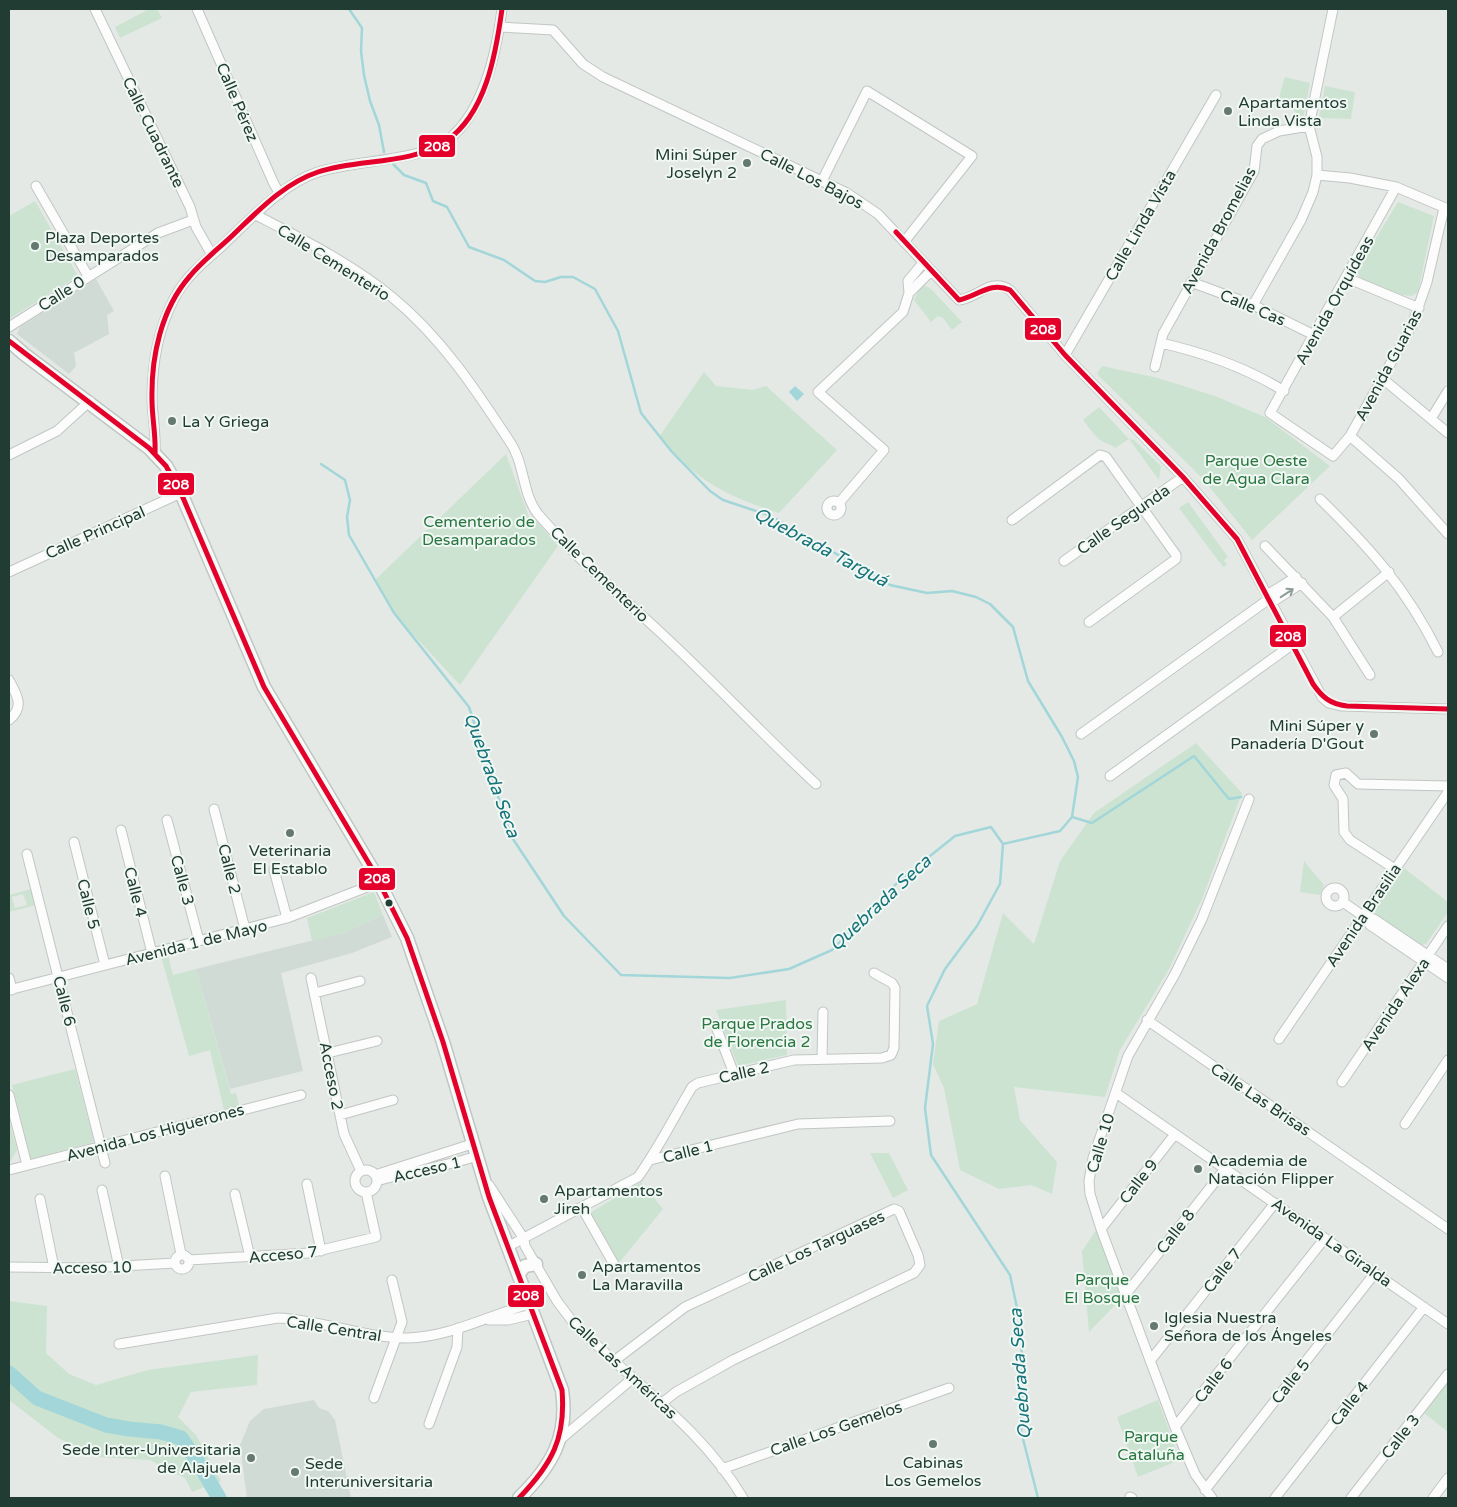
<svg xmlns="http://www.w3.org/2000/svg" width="1457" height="1507" viewBox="0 0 1457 1507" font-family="'Varela Round',sans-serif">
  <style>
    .built { fill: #d1dbd6 }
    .green { fill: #cce3d1; fill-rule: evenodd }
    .water { fill: #a2d6d9 }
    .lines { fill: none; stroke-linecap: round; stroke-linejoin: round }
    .stream { stroke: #a2d6d9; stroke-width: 2.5 }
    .river { stroke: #a2d6d9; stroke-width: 15 }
    .minor-casing { stroke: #c1c6c3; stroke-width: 11 }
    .secondary-casing { stroke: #bfc7c3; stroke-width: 15 }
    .minor { stroke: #fbfcfb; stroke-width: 9 }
    .secondary { stroke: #fbfcfb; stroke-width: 12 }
    .bus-1-casing { stroke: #f1f8f4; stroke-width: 9 }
    .bus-1 { stroke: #e4002b; stroke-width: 5 }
    .oneway { stroke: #8e9c97 }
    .poi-dot { fill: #657972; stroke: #f1f8f4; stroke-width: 2 }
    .bus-dot { fill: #213d33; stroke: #f1f8f4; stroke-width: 2 }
    .labels { text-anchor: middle; stroke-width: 4; stroke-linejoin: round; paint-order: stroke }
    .street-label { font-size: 16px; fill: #213d33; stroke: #f1f8f4 }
    .poi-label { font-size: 16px; fill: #213d33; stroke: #f1f8f4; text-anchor: start }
    .park-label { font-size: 16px; fill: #297640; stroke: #f1f8f4 }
    .water-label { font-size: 18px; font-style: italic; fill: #18747b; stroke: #f1f8f4 }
    .line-badge { stroke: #f1f8f4; stroke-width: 2 }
    .badge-label { font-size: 14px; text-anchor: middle; font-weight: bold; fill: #fff }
  </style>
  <rect width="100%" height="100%" fill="#e4e9e6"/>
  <path class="built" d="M96 279 114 311 107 315 109 334 74 353 76 366 69 374 17 334 20 327Z
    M383 915 392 937 352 953 281 973 303 1071 230 1089 196 969 343 933Z
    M314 1400 319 1408 328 1411 335 1420 351 1498H247L240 1445 250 1421 264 1409Z"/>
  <path class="green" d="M149 9H157L162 18 120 38 115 27Z
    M1285 77 1310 83 1303 119 1279 97Z
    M1325 86 1355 92 1351 119 1319 118Z
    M35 201 78 276 9 319V216Z
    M1398 202 1434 216 1418 292 1412 296 1402 295 1361 279 1356 271Z
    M922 284 931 289 962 322 952 330 943 318 938 316 931 322 914 300Z
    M1102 366 1158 378 1215 396 1265 417 1330 466 1252 540 1204 480 1097 374Z
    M704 372 716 386 753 390 766 386 837 450 779 513C724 495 697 481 659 437Z
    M1099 407 1129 439 1134 440 1161 466 1159 480 1129 439 1115 448C1110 443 1105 444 1100 440 1094 435 1088 426 1083 420Z
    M506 454 529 517 534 518 558 546 460 685 396 616 375 580Z
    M1188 502 1228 557 1224 560 1227 565 1223 567 1179 508Z
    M1196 743 1242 793 1202 899 1168 971 1120 1050 1105 1097 1014 1087 1020 1120 1057 1162 1052 1194 1031 1185 999 1189 960 1170 944 1088 933 1064 939 1021 977 1004 1003 913 1034 944 1060 861 1094 813Z
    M1304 861 1324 885 1320 895 1300 892Z
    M1404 868 1448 902V912L1426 944 1421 945 1376 915 1375 909Z
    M32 889 36 905 9 912V895ZM23 894 27 905 15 908 12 897Z
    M374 892 383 915 343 933 312 941 307 918Z
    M168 955 173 975 196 969 231 1094 236 1093 239 1106 224 1110 210 1050 189 1056 161 956Z
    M786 1000 787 1055 738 1066 716 1010Z
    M75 1069 94 1142 31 1159 12 1085Z
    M9 1120 17 1150 9 1164Z
    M870 1153H889L908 1190 893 1198Z
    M641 1182 663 1209 618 1264 590 1213Z
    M1099 1226 1124 1296 1089 1332 1082 1251Z
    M9 1301 47 1306 46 1353 69 1374 96 1385 148 1370 258 1355 257 1385 191 1392 178 1417 196 1435 221 1481 192 1492 185 1478 150 1460 98 1457 58 1438 9 1400Z
    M1447 1383 1448 1384V1432L1424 1413Z
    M1158 1400 1180 1460 1138 1477 1117 1417Z"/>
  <path class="water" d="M795 386 804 394 797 401 789 392Z"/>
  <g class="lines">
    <path class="stream" d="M349 9 362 28 361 51 364 75 370 101 379 125 384 152
      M393 164 404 175 426 183 433 201 447 207 469 247 504 260 535 281 545 282 561 277H573L595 289 618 331 641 413 672 452 710 491 723 500 771 516 890 585 927 593 952 591 976 597 990 604 1013 627 1028 681 1062 737 1074 761 1078 777 1072 817 1060 831 1003 844
      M321 464 345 480 350 500 347 517 349 535 394 613 469 707 511 836 564 916 621 975 730 978 789 969 832 950 900 880 955 836 991 827 1003 844 1000 884 977 926 945 969 927 1006 933 1044 925 1108 931 1155 1010 1275 1020 1322 1023 1378 1021 1431 1038 1498
      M1072 817 1092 823 1194 756 1229 799 1241 797"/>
    <path class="river" d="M9 1373 37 1398 106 1425 129 1429 161 1432 181 1438 198 1462 219 1498"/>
    <g class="minor-casing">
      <path id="minor" d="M95 9 190 207 196 227 212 255
        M197 9 274 184 280 194
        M500 27 553 30 583 64 603 77 847 193 878 214 959 300C978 298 990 277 1010 290L1065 355 1183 477 1237 539 1322 697 1329 703 1341 706 1448 709
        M1317 175 1350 178 1396 187 1448 209
        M822 181 867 91 972 156 904 242
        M36 186 88 276
        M1396 187 1270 413 1333 456 1350 436 1412 325 1427 282 1444 208
        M256 215C302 239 352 264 392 297 441 337 476 390 510 442 525 464 522 494 538 514 575 557 620 595 661 633 714 682 763 735 816 784
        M1347 278 1419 308
        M1191 282 1253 305 1314 335
        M909 293 931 271
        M1253 305 1301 220 1313 192 1317 175V157L1309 126 1333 9
        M9 327 158 233 193 220
        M1161 343C1205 353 1245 367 1284 391
        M1065 355 1216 95
        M1155 367 1163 334 1254 171 1257 146 1262 139 1279 131 1309 126
        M1383 379 1448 433
        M1432 417 1448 391
        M1350 436 1399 479 1448 534
        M155 453C156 435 153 418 152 401 152 375 155 347 164 322 169 308 175 294 185 282 196 267 212 256 225 243 252 218 282 184 318 172 354 161 393 162 429 150 480 132 496 56 502 9
        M9 455 57 431 90 401
        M1320 499C1370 548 1406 588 1438 652
        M827 508a7 7 0 1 1 14 0a7 7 0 1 1-14 0Z
        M839 503 884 450 818 392 903 312 909 293 908 281 923 263
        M1012 520 1100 455 1106 457 1176 555V559L1089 622
        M1265 546 1333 617 1370 675
        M1064 561 1183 477
        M9 572 181 493
        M1267 595 1296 577
        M1271 603 1302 583
        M1333 617 1389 572
        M9 680C17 695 25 707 9 720
        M1081 734 1269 599
        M1110 776 1293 644
        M214 809 245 929
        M167 820 199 941
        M121 830 152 953
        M74 842 105 965
        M27 854 105 1163
        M1395 869 1350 840 1344 832 1343 799 1334 785 1336 775 1346 773 1358 784 1448 786
        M274 870 287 918
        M1326 897a9 9 0 1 1 18 0a9 9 0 1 1-18 0Z
        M1343 902 1363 916 1370 925 1448 978
        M1363 916 1374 919 1448 969
        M9 978 12 990
        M311 978 344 1134 361 1171
        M9 990 287 918 380 882
        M315 993 360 981
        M1147 1020 1448 1229
        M715 1024 734 1074
        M1279 1039 1448 792
        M328 1053 377 1041
        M822 1059 823 1012
        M1342 1082 1448 926
        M1116 1093 1448 1324
        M9 1095 27 1165
        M340 1115 393 1100
        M1405 1124 1448 1060
        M650 1160 798 1124 890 1121
        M9 1170 301 1095
        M355 1181a11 11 0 1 1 22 0a11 11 0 1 1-22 0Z
        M375 1175 472 1144
        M165 1176 181 1254
        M377 1181C410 1171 444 1167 477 1156
        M307 1184 321 1251
        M489 1185 524 1239 525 1246 557 1301 572 1321C629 1380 700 1426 743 1498
        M102 1190 119 1267
        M235 1194 250 1257
        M40 1199 54 1268
        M582 1208 615 1266
        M1101 1229 1175 1134
        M509 1246 638 1177C658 1149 674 1117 692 1087L698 1083 794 1060 882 1058 891 1055 894 1048 895 988 892 983 874 973
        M175 1262a7 7 0 1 1 14 0a7 7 0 1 1-14 0Z
        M189 1260 309 1253 376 1237 366 1192
        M9 1267 88 1268 175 1263
        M1126 1294 1225 1169
        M489 1320H508L533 1314
        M119 1344 278 1318C322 1320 364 1338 408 1338 450 1337 489 1315 530 1304
        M614 1361 685 1307 894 1209 899 1211 918 1255 920 1265 914 1273 733 1360 676 1392 662 1403
        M1150 1361 1275 1203
        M374 1398 402 1322 392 1280
        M429 1424 457 1347 458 1328
        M1175 1427 1325 1238
        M562 1438 633 1378
        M722 1469 949 1388
        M1205 1490 1375 1273
        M1130 1497 1132 1498
        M1212 1498 1195 1474 1175 1427 1101 1229 1090 1194 1089 1181 1093 1158 1128 1056 1175 974 1202 919 1249 799
        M1275 1498 1424 1307
        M1351 1498 1448 1374
        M1433 1498 1448 1478"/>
    </g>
    <g class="secondary-casing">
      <path id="secondary" d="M9 341 24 354 149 448 166 466 181 493 264 687 374 872 407 938 443 1042 489 1197 562 1390C569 1436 552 1466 519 1498
        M519 1273 525 1266 536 1264"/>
    </g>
    <use href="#minor" class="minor"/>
    <use href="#secondary" class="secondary"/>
    <g class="bus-1-casing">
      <path id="bus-1" d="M896 232 959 300C978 296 990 281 1010 290L1065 355 1183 477 1237 539 1313 684C1322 697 1330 704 1347 706L1448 709
        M9 341 149 448 166 466 181 493 264 687 374 872 407 938 443 1042 489 1197 562 1390C566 1438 552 1464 519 1498
        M155 453C156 435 152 418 152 400 151 357 161 309 190 276 203 260 221 247 236 232 260 209 285 183 318 172 359 158 408 166 446 141 486 114 496 53 502 9"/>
    </g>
    <use href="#bus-1" class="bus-1"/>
  </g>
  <defs><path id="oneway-shaft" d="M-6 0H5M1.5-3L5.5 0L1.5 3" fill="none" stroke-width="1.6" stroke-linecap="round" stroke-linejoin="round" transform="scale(1.25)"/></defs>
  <use class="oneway" href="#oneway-shaft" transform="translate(1287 593) rotate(-33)"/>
  <g class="poi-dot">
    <circle cx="1228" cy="111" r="5"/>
    <circle cx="747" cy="163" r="5"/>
    <circle cx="35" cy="246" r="5"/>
    <circle cx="172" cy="421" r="5"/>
    <circle cx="1374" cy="734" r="5"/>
    <circle cx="290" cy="833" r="5"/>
    <circle cx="1198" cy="1169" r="5"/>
    <circle cx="544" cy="1199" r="5"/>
    <circle cx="582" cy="1275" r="5"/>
    <circle cx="1154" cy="1326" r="5"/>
    <circle cx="933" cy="1444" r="5"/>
    <circle cx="251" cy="1458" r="5"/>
    <circle cx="295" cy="1472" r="5"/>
  </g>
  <circle class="bus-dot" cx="389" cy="903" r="4.5"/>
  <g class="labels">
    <g class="street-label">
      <text transform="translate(238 102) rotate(67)" y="6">Calle Pérez</text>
      <text transform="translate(154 132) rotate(64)" y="6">Calle Cuadrante</text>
      <text transform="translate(812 178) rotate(27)" y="6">Calle Los Bajos</text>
      <text transform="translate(1140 225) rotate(-60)" y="6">Calle Linda Vista</text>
      <text transform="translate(1218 230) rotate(-62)" y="6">Avenida Bromelias</text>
      <text transform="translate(334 262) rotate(32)" y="6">Calle Cementerio</text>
      <text transform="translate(61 293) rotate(-32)" y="6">Calle 0</text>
      <text transform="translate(1334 300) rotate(-61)" y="6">Avenida Orquídeas</text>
      <text transform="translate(1253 307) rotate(23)" y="6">Calle Cas</text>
      <text transform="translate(1388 365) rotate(-62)" y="6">Avenida Guarias</text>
      <text transform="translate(1123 519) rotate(-35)" y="6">Calle Segunda</text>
      <text transform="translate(95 532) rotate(-24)" y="6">Calle Principal</text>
      <text transform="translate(600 574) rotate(44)" y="6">Calle Cementerio</text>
      <text transform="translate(230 869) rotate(76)" y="6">Calle 2</text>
      <text transform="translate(183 880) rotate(75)" y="6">Calle 3</text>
      <text transform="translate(136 892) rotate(76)" y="6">Calle 4</text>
      <text transform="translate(89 904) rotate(76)" y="6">Calle 5</text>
      <text transform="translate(1363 915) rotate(-56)" y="6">Avenida Brasilia</text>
      <text transform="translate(196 942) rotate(-14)" y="6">Avenida 1 de Mayo</text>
      <text transform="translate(65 1001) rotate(76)" y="6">Calle 6</text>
      <text transform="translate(1395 1004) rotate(-56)" y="6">Avenida Alexa</text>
      <text transform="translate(744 1072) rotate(-13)" y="6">Calle 2</text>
      <text transform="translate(332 1076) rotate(79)" y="6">Acceso 2</text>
      <text transform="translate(1261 1099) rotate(34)" y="6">Calle Las Brisas</text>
      <text transform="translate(155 1132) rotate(-15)" y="6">Avenida Los Higuerones</text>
      <text transform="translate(1100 1143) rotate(-73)" y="6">Calle 10</text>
      <text transform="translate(688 1151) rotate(-14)" y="6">Calle 1</text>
      <text transform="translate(427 1169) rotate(-13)" y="6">Acceso 1</text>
      <text transform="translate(1138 1181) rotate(-52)" y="6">Calle 9</text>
      <text transform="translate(1175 1231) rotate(-52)" y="6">Calle 8</text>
      <text transform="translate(1332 1242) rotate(35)" y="6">Avenida La Giralda</text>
      <text transform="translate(816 1246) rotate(-25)" y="6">Calle Los Targuases</text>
      <text transform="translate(283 1254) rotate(-5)" y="6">Acceso 7</text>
      <text transform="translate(92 1267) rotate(-1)" y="6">Acceso 10</text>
      <text transform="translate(1222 1270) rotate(-52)" y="6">Calle 7</text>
      <text transform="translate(334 1328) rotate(9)" y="6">Calle Central</text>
      <text transform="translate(623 1367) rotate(43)" y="6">Calle Las Américas</text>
      <text transform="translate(1213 1380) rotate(-52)" y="6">Calle 6</text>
      <text transform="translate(1290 1381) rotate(-52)" y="6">Calle 5</text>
      <text transform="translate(1349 1403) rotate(-52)" y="6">Calle 4</text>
      <text transform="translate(836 1428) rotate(-19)" y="6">Calle Los Gemelos</text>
      <text transform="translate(1400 1436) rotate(-52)" y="6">Calle 3</text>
    </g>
    <g class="poi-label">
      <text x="1238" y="108">Apartamentos<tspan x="1238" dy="18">Linda Vista</tspan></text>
      <text x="737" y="160" text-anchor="end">Mini Súper<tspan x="737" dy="18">Joselyn 2</tspan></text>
      <text x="45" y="243">Plaza Deportes<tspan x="45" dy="18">Desamparados</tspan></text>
      <text x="182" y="427">La Y Griega</text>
      <text x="1364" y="731" text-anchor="end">Mini Súper y<tspan x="1364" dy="18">Panadería D'Gout</tspan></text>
      <text x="290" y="856" text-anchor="middle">Veterinaria<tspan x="290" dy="18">El Establo</tspan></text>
      <text x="1208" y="1166">Academia de<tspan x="1208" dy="18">Natación Flipper</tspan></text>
      <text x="554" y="1196">Apartamentos<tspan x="554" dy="18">Jireh</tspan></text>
      <text x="592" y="1272">Apartamentos<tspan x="592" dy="18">La Maravilla</tspan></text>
      <text x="1164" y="1323">Iglesia Nuestra<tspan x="1164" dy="18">Señora de los Ángeles</tspan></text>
      <text x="241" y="1455" text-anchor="end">Sede Inter-Universitaria<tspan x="241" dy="18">de Alajuela</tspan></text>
      <text x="933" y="1468" text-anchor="middle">Cabinas<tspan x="933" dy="18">Los Gemelos</tspan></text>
      <text x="305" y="1469">Sede<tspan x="305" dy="18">Interuniversitaria</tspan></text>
    </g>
    <g class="park-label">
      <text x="1256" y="466">Parque Oeste<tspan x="1256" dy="18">de Agua Clara</tspan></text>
      <text x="479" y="527">Cementerio de<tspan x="479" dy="18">Desamparados</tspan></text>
      <text x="757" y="1029">Parque Prados<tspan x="757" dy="18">de Florencia 2</tspan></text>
      <text x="1102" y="1285">Parque<tspan x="1102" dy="18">El Bosque</tspan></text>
      <text x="1151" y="1442">Parque<tspan x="1151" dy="18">Cataluña</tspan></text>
    </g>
    <g class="water-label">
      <text transform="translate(821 547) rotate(28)" y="6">Quebrada Targuá</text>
      <text transform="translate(492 775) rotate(70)" y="6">Quebrada Seca</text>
      <text transform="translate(880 903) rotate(-43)" y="6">Quebrada Seca</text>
      <text transform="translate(1020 1374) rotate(-94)" y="6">Quebrada Seca</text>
    </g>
  </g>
  <g class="line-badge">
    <rect x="418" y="134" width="38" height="24" rx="5" fill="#e4002b"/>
    <rect x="1024" y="317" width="38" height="24" rx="5" fill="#e4002b"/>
    <rect x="157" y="472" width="38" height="24" rx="5" fill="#e4002b"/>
    <rect x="1269" y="624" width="38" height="24" rx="5" fill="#e4002b"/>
    <rect x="358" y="867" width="38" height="24" rx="5" fill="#e4002b"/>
    <rect x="507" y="1284" width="38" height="24" rx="5" fill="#e4002b"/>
  </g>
  <g class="badge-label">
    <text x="437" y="151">208</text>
    <text x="1043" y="334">208</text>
    <text x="176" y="489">208</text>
    <text x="1288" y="641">208</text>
    <text x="377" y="883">208</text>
    <text x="526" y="1300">208</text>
  </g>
  <rect width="1457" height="1507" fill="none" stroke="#213d33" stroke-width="20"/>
</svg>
